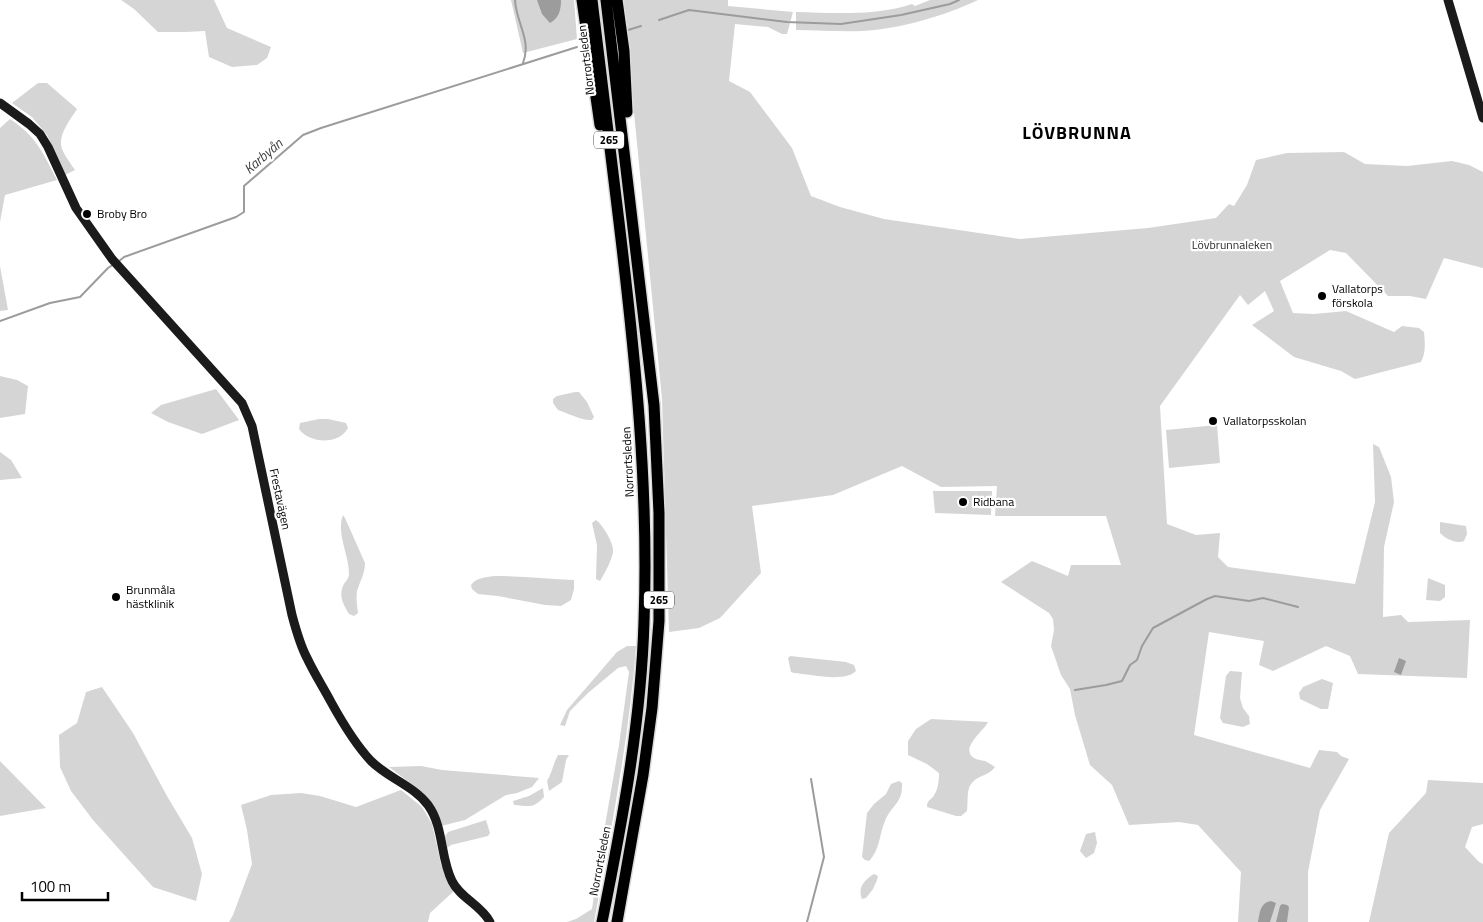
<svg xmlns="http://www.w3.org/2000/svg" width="1483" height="922" viewBox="0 0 1483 922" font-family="'Titillium Web',sans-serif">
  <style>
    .green { fill: #d5d5d5 }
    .water { fill: #9c9c9c }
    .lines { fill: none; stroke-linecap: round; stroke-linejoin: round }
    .stream { stroke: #9c9c9c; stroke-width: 2 }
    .motorway-casing { stroke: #dbdbdb; stroke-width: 14 }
    .secondary { stroke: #1b1b1b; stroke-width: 9 }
    .motorway { stroke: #000; stroke-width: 11 }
    .poi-dot { fill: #000; stroke: #fff; stroke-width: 2 }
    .labels { text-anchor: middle; stroke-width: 4.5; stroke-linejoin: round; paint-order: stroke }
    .shield { fill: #fff; stroke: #4c4c4c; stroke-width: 1 }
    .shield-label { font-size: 11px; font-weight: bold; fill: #000 }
    .street-label { font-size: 12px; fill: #000; stroke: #fff }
    .poi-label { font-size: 12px; fill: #000; stroke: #fff; text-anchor: start }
    .park-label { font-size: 12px; fill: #2c2c2c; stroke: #fff }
    .water-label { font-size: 14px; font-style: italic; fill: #3d3d3d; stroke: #fff }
    .district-label { font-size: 18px; font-weight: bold; letter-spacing: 1px; fill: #000; stroke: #fff }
  </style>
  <rect width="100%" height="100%" fill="#fff"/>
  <path class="green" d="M121 0H214L227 28 271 47 267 58 257 65 232 67 209 57 205 31 185 32H158L134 9Z
    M511 0H574L577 39 523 53Z
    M623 0H728V6L793 12 787 34H782L768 27 735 24 729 81 750 92 792 148 811 196 840 207 884 219 1020 239 1148 228 1216 218 1229 204 1234 206 1247 185 1256 160 1287 153 1344 152 1365 164 1407 166 1452 161 1469 165 1483 172V268L1444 258 1426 299 1410 296H1388L1346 253 1330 250 1280 281 1293 313 1314 314 1346 311 1394 332 1402 326 1419 328 1424 332C1425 342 1426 353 1421 362L1355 379 1341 371 1294 357 1252 325 1274 311 1265 291 1248 305 1240 295 1160 406 1167 524 1196 535 1220 533 1218 557 1228 567 1355 584 1375 502 1373 444 1379 447 1391 477 1394 502 1384 547 1383 617 1401 615 1408 622 1470 620 1467 678 1358 674 1350 656 1326 646 1273 671 1259 665 1264 641 1209 632 1194 735 1310 768 1319 750 1337 752 1341 756 1349 759 1320 810 1308 872V922H1238L1241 872 1198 825 1179 822 1129 825 1112 785 1090 765 1075 715 1070 689 1061 675 1051 646 1054 630 1053 619 1049 613 1001 582 1032 561 1068 576 1071 565H1121L1106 516H995L997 486 941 487 902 466 833 495 752 506 761 573 720 618 699 628 669 632 662 399Z
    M930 0H978C944 16 900 29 862 31 840 32 818 30 796 30V12C832 13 878 16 912 4L915 6Z
    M38 83H47L77 109C70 120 57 136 62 149 65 156 71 164 75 170L65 175 47 135 32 117 12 103Z
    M10 119C37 137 43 153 57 180L5 195 0 222V128Z
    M0 266 8 310 0 311Z
    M0 376 17 380 28 386 25 414 0 418Z
    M216 389 239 420 202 434 168 422 151 413 161 405Z
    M575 392H579L587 402 594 417 592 420C583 421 567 413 558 410L553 403V399L557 396Z
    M319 419H328L346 423 348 428C339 445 310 444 299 429L300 423Z
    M1217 425 1220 463 1169 468 1166 430Z
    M0 452 11 460 22 478 0 480Z
    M933 491H992L991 515 935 513Z
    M343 515 345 518 365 563C365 574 360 581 357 591 356 599 357 605 358 613L354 616 349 614C343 604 338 595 344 584 346 581 349 578 349 574 349 554 336 534 343 515Z
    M596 520C602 524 614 543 613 551 613 558 604 575 600 581L596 579 597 545 592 523Z
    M1440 522 1466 526 1467 534 1464 541C1456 544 1446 539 1440 533Z
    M495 576C522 576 547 579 574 580V589L571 600 561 606 545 605 498 596 478 594 472 589 471 585C477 577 487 577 495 576Z
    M1428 578 1445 585V597L1440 601 1426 600Z
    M627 646H636C629 739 611 830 594 922H567L576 919 592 909 599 860 619 745 629 672 626 666 618 668 588 693 570 711 565 726 560 725 567 710 617 652Z
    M790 656 846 662 854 665 856 671C845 683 809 674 794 673L791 672 788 658Z
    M1230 671 1242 672 1240 698 1243 708 1249 716 1250 724 1243 727 1223 723 1220 718 1226 676Z
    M1322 679 1333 683 1328 709H1321L1300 699 1299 693 1303 687Z
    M102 687 133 733 167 796 192 838 202 874 196 901 153 887 93 820 71 791 60 767 59 735 77 723 86 692Z
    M931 719 988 722C985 730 959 748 974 758 977 760 982 760 985 761 989 763 992 765 995 767 991 772 987 774 982 776 964 784 969 794 967 811L961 816H956L927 807C927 801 929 801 933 797 938 790 939 782 939 773L927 764 908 755V741L916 729Z
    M558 755H569L566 760 562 782 549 791 547 781C552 773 553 764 558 755Z
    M0 761 46 808 0 816Z
    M421 766 442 770 539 778 532 787 517 793 506 795 465 820 441 826 434 806 418 789 389 767Z
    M1428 780 1483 783V824L1472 827 1465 847 1479 862 1483 864V922H1369L1389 833 1426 793Z
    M899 781 902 783C903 804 891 805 885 821 879 835 880 850 869 861L865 860 862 857 867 813 874 804 886 794 891 784Z
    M543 788 544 797C533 809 529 806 514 805L513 801 529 796Z
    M401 790 422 807 432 824 441 864 454 891 430 913 428 922H229L233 915 252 864 247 830 241 805 271 795 301 793 320 796 356 807Z
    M486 820 490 833 488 836 451 845 447 848 445 836 448 832Z
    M1095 832 1097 843 1094 853 1086 858 1080 851 1086 834Z
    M874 874 878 876 877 880 873 889 866 898 862 899C857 888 865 879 874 874Z"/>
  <path class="water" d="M537 0H561C561 10 559 18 550 23L542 14Z
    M1399 658 1406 661 1401 675 1394 672Z
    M1271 901 1276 903 1270 922H1258C1260 912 1260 903 1271 901Z
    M1282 904 1287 905 1289 907 1287 922H1276L1280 906Z"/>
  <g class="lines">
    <path class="stream" d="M515 0C516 23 532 40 523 63
      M659 20 689 10 787 22 841 24 901 15 950 4 959 0
      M628 30 641 26
      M118 262 124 257 236 217 244 212V186L303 135 321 128 577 47
      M0 321 50 303 80 297 108 268 114 264
      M1075 690 1106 685 1122 681 1130 665 1137 660 1142 646 1153 628 1207 599 1215 596 1249 601 1263 598 1298 607
      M807 922 824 857 811 779"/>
    <g class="motorway-casing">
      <path id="motorway" d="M582 0 600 125
        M592 0C601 74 610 148 619 222 635 355 649 488 644 622 641 723 622 823 602 922
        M606 0 654 405 659 513V621L652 708 643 775 617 922
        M617 0 624 51 627 112"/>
    </g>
    <path class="secondary" d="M1448 0 1483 118
      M0 103 29 124 40 134 48 147 76 208 112 259 242 403 252 426 292 615C296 630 300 645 307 658 314 673 323 687 331 702 342 722 355 744 371 761 388 778 414 786 428 805 444 827 440 857 452 881 460 898 481 905 490 922"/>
    <use href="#motorway" class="motorway"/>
  </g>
  <g class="poi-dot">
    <circle cx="87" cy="214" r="5"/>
    <circle cx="1322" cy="296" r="5"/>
    <circle cx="1213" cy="421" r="5"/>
    <circle cx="963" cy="502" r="5"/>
    <circle cx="116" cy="597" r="5"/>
  </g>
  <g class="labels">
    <g class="shield">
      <rect x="594" y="131.5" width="30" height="17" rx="4"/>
      <rect x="644" y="591.5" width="30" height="17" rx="4"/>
    </g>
    <g class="shield-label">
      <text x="609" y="144">265</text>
      <text x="659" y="604">265</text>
    </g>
    <g class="street-label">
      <text transform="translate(586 60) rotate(-97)" y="4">Norrortsleden</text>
      <text transform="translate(628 462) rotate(-93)" y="4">Norrortsleden</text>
      <text transform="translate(280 499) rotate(78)" y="4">Frestavägen</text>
      <text transform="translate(600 861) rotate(-79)" y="4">Norrortsleden</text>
    </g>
    <g class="poi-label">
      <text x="97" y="218">Broby Bro</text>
      <text x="1332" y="293">Vallatorps<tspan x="1332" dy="14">förskola</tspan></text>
      <text x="1223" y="425">Vallatorpsskolan</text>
      <text x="973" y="506">Ridbana</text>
      <text x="126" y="594">Brunmåla<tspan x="126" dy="14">hästklinik</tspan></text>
    </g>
    <g class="park-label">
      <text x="1232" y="249">Lövbrunnaleken</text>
    </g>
    <g class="water-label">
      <text transform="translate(263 156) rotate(-41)" y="5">Karbyån</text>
    </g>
    <g class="district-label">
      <text x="1077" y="139">LÖVBRUNNA</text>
    </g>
  </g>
  <path d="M22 892v8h86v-8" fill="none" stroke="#000000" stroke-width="2.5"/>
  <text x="30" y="892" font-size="15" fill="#000000" stroke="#ffffff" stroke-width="4" paint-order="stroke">100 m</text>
</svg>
